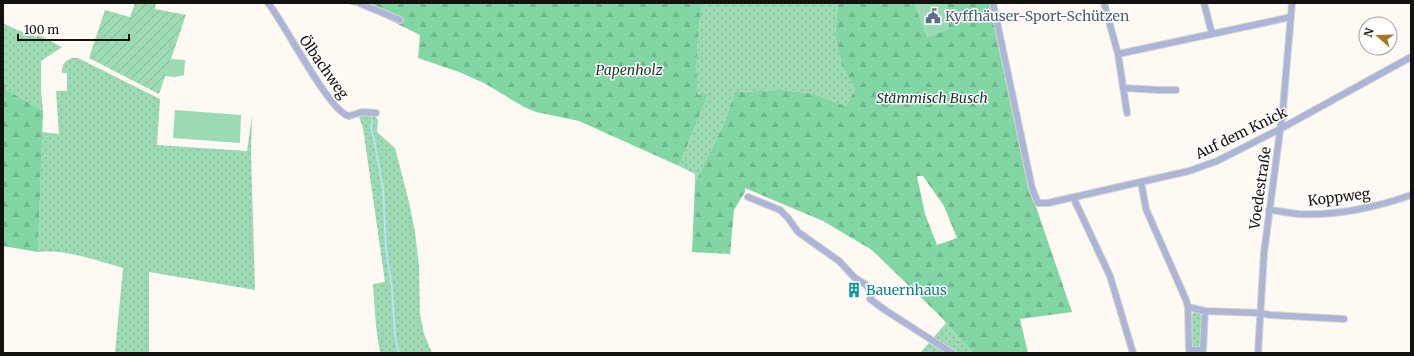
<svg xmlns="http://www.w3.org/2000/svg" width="1414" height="356" viewBox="0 0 1414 356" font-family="Merriweather,serif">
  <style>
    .grass { fill: url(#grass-dots) }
    .forest { fill: url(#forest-firs); fill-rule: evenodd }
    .garden { fill: url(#garden-furrows) }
    .pitch { fill: #9bdab3 }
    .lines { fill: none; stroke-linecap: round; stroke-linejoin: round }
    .stream { stroke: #aee5fd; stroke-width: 2 }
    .minor-casing { stroke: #d9d4ce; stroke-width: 8 }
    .minor { stroke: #abb5d7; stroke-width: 6 }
    .labels { text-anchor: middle; stroke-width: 3; stroke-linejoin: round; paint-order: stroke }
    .service-label { font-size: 14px; fill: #4e5e75; stroke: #fff; text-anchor: start }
    .street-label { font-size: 14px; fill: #14120e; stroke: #fff }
    .park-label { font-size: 14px; font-style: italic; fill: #143925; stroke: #fff }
    .culture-label { font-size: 14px; fill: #0d838f; stroke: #fff; text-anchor: start }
  </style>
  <defs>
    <pattern id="grass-dots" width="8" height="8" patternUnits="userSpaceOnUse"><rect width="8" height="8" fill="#9bdab3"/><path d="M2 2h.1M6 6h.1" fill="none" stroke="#85ba99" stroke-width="1.8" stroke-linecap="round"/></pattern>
    <pattern id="forest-firs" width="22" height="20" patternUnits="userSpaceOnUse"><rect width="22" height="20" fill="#81d6a4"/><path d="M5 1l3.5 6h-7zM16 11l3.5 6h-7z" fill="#6fb78c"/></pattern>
    <pattern id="garden-furrows" width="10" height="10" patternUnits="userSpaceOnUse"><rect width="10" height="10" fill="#9bdab3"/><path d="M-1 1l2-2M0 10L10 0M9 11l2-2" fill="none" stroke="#85ba99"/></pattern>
  </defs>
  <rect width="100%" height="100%" fill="#fef9f3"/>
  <path class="grass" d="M702 3H838L835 36 842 66 855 89 846 106 815 94 782 90 735 92 722 128 695 183V174L679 166 708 95H698C695 62 698 35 702 3Z
    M3 23 15 29 36 37 39 35 62 47 41 61V91L43 111 7 90 3 82Z
    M72 58H78L160 99 157 145 247 151 252 115 251 152 255 290 149 272V353H115L123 268C95 260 67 249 38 252L42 132 59 134 56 91H67V73H62C62 65 64 61 72 58Z
    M367 114 375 116 378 120 377 132 395 148 409 202 415 232 419 266 420 314 424 334 432 353H380L376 326 373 284 385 282 363 128 359 117Z
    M1194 313H1198L1202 315 1201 345 1196 348 1192 346 1191 315Z
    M946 323 973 353H920Z"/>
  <path class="forest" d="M345 3H702C698 35 695 62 698 95H708L679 166 579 121 536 112 524 107 484 83 459 72 418 58 420 35 365 8Z
    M838 3H990L997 30 1031 192 1072 312 1020 319 1028 353H973L940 316 872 250 823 221 745 188V192L734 210 730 254 692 252 695 183 722 128 735 92 782 90 815 94 846 106 855 89 842 66 835 36ZM917 176H923L944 206 957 238 937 245 925 214Z
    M3 82 7 90 43 111 38 252 3 246Z"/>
  <path class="garden" d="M135 3H156L155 9 186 15 159 94 89 58 105 10 130 17Z"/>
  <path class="pitch" d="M914 3H947L949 29 927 38Z
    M170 59 185 60 184 75 175 77 165 76Z
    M175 110 241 115 240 143 173 138Z"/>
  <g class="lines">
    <path class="stream" d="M372 120 371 130 373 134 383 188 386 249 392 288 395 336 399 353"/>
    <g class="minor-casing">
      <path id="minor" d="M268 3C284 22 329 112 349 116L362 112 376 113
        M359 3 400 20
        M993 3 1032 188 1038 203H1048L1189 171 1217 161 1280 129 1411 57
        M1104 3 1118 54 1291 17
        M1204 3 1212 34
        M1118 54 1127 113
        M1123 88 1159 90H1176
        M1141 182 1146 209 1186 300 1188 307 1189 350H1203L1205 311
        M748 197 780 210 788 218 798 232 839 261 855 278 865 284 872 292 870 299 885 310 952 353
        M1073 197 1110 276 1133 353
        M1269 210C1279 211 1289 213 1299 214 1335 216 1378 207 1411 195
        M1188 307 1205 311 1260 313 1270 315 1344 319
        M1258 353 1264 253 1283 108 1292 3"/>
    </g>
    <use href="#minor" class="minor"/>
  </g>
  <defs>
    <g id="civic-bare" transform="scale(1.2)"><path d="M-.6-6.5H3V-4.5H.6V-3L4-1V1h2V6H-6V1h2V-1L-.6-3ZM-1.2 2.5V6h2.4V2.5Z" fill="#5c6f8a" stroke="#fff" stroke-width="2.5" paint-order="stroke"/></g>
    <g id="building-bare" transform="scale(1.2)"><path d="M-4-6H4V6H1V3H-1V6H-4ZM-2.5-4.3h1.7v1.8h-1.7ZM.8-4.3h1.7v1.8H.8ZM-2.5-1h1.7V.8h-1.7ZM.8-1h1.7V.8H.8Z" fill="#0f9aa8" stroke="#fff" stroke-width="2.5" paint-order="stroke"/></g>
  </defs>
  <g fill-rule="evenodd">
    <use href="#civic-bare" x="933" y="16"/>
    <use href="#building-bare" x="854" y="290"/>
  </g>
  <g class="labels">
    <g class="service-label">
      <text x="945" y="21">Kyffhäuser-Sport-Schützen</text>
    </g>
    <g class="street-label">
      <text transform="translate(324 67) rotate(55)" y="5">Ölbachweg</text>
      <text transform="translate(1241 133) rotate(-26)" y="5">Auf dem Knick</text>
      <text transform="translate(1260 188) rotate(-82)" y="5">Voedestraße</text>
      <text transform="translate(1339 197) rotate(-7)" y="5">Koppweg</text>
    </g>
    <g class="park-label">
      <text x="629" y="75">Papenholz</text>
      <text x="932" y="103">Stämmisch Busch</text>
    </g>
    <g class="culture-label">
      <text x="866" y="295">Bauernhaus</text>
    </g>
  </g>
  <rect width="1414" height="356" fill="none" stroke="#14120e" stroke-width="8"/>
  <g transform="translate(1378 36) rotate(290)"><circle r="19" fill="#ffffff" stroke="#a1a09f"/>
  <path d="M0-3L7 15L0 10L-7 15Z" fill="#a27728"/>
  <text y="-6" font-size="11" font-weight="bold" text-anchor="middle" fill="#14120e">N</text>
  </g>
  <path d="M18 34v6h111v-6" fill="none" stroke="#14120e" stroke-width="2"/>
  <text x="24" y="34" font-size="12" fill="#14120e" stroke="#ffffff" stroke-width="3" paint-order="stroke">100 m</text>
</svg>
